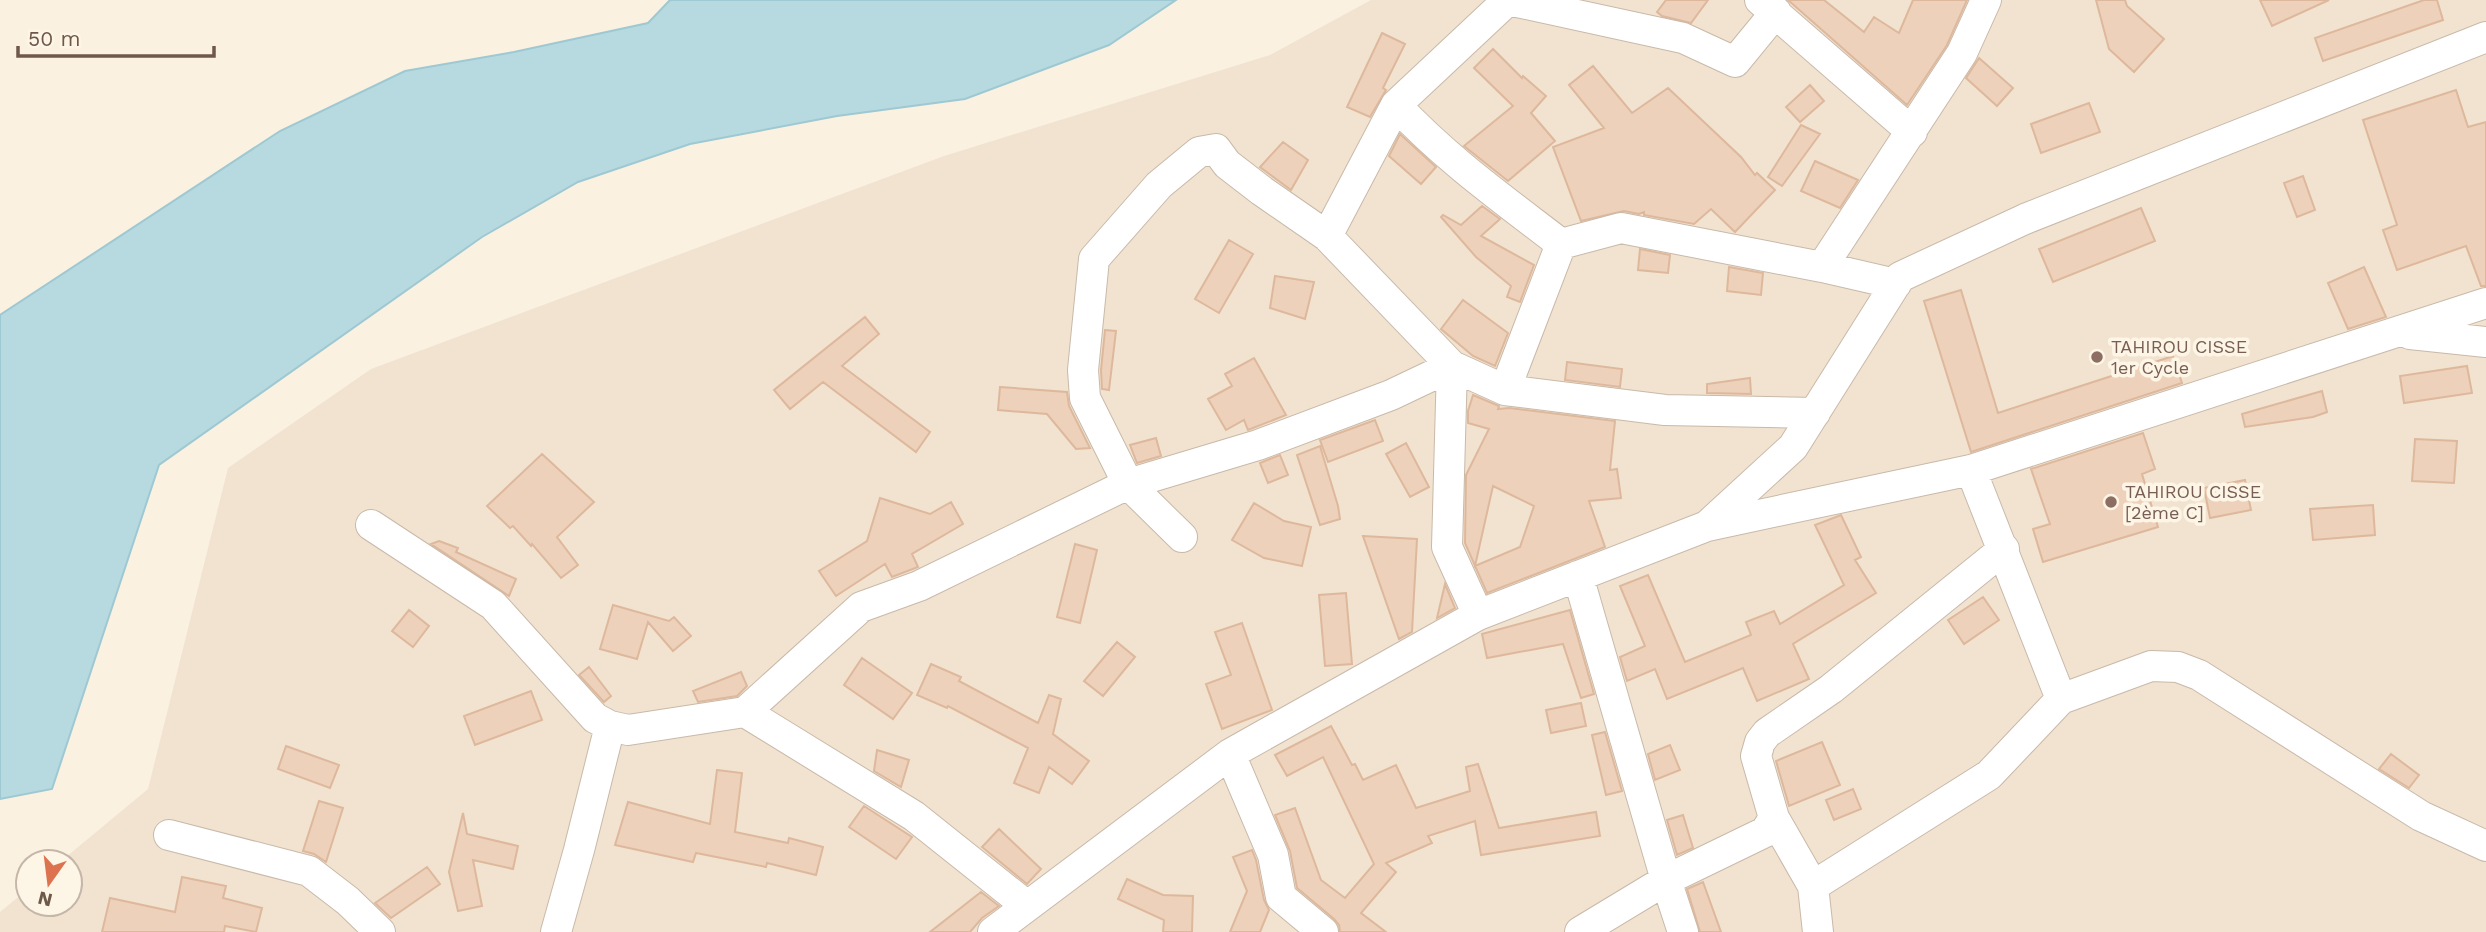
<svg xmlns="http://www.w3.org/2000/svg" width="2486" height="932" viewBox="0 0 2486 932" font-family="'Work Sans',sans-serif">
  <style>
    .residential { fill: #f1e3d0 }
    .water { fill: #b7dae1; stroke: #9ec8d2; stroke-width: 2 }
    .building { fill: #edd1ba; stroke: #deb89c; stroke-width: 2; fill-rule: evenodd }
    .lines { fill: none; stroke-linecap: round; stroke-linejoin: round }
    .minor-casing { stroke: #c9b9a9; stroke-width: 32 }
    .minor { stroke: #fff; stroke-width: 30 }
    .education-dot { fill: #8d6e63; stroke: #fdf5e6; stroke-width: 2.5 }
    .labels { text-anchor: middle; stroke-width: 7; stroke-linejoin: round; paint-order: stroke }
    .education-label { font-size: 18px; fill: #785e54; stroke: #fdf5e6; text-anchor: start }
  </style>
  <rect width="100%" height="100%" fill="#faf1e1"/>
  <path class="residential" d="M1371 0H2486V932H0V912L28 889V904H70V862H60L148 789 228 468 371 369 944 156 1270 55Z"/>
  <path class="water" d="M670 0H1176L1109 45 965 99 837 116 690 144 578 182 482 237 159 465 52 789 0 799V315L280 131 405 71 514 52 648 23Z"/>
  <path class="building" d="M1666 0H1708L1691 23 1662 16 1657 12Z
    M1788 0H1824L1864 32 1874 17 1899 33 1913 0H1967L1947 45 1907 105Z
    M2096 0H2125L2127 6 2164 39 2134 72 2109 49Z
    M2260 0H2329L2272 26Z
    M2424 0H2437L2443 20 2323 61 2315 38Z
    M1382 33 1405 44 1383 88 1386 90 1370 117 1347 107Z
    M1493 49 1522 78 1523 76 1546 96 1531 113 1555 141 1508 181 1464 146 1513 106 1474 68Z
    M1979 58 2013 88 1997 106 1966 78Z
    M1593 66 1632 113 1668 88 1741 157 1755 175 1757 173 1775 190 1735 232 1711 209 1694 224 1644 215V212L1639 214 1624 211 1581 221 1553 147 1604 128 1569 85Z
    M1810 85 1824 101 1800 122 1786 107Z
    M2456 90 2468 127 2486 122V286H2481L2466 246 2397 270 2383 230 2397 225 2363 120Z
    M2089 103 2100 132 2041 153 2031 124Z
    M1801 125 1820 134 1782 186 1768 177Z
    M1400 134 1436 167 1421 184 1389 156Z
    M1283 142 1308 160 1291 190 1260 167Z
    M1815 161 1858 180 1840 208 1801 191Z
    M2303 176 2315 210 2297 217 2284 183Z
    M1482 206 1500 219 1481 236 1534 265 1520 302 1507 297 1511 286 1476 257 1441 217 1443 215 1461 225Z
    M2141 208 2155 241 2053 282 2039 249Z
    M1229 240 1253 254 1219 313 1195 299Z
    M1640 249 1670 255 1668 273 1638 270Z
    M1729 267 1763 273 1761 295 1727 291Z
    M2364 267 2386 317 2348 329 2328 283Z
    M1275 276 1314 282 1305 319 1270 308Z
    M1961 290 1998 413 2173 356 2182 383 1971 452 1924 301Z
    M1463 300 1508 333 1495 366 1473 356 1441 329Z
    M865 317 879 334 842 366 930 432 916 452 823 382 790 409 774 390Z
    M1105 330 1116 331 1109 390 1102 389 1101 370Z
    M1254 358 1286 415 1248 430 1244 420 1226 430 1208 399 1232 386 1225 374Z
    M1567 362 1622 369 1620 387 1565 380Z
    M2467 366 2472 393 2404 403 2400 376Z
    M1750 378 1751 394 1707 393V384Z
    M1000 387 1067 392 1069 406 1090 448 1076 449 1047 414 998 410Z
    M2322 391 2327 412 2313 417 2245 427 2242 414Z
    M1473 395 1499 406 1498 409 1509 408 1615 421 1610 470 1617 469 1621 498 1589 501 1605 547 1487 593 1465 543 1466 475 1489 429 1468 423V411ZM1493 486 1534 506 1520 547 1475 566Z
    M1375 420 1383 441 1328 462 1320 440Z
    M2143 433 2155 469 2142 474 2158 527 2043 562 2033 529 2050 524 2031 469Z
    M1156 438 1161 456 1137 463 1130 445Z
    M2415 439 2457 441 2454 483 2412 481Z
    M1406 443 1429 487 1410 497 1386 454Z
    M1320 446 1338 506 1340 519 1320 525 1297 455Z
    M542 454 594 502 557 537 578 565 561 578 532 544 531 546 513 526 510 528 487 506Z
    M1280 455 1288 475 1268 483 1260 463Z
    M2245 480 2251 510 2210 518 2204 488Z
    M880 498 930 514 951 502 963 524 912 554 918 567 892 577 885 564 836 596 819 571 867 541Z
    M1254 503 1284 521 1311 527 1302 566 1264 558 1232 540Z
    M2373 505 2375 535 2313 540 2310 509Z
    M1841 515 1861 557 1855 560 1876 593 1793 644 1809 679 1757 701 1743 668 1667 699 1655 669 1627 681 1620 657 1645 646 1620 586 1648 575 1685 662 1751 635 1746 622 1774 611 1780 624 1844 585 1815 525Z
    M1363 536 1417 539 1412 632 1399 639Z
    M439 541 458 548 456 552 516 579 509 596 431 544Z
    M1075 544 1097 550 1080 623 1057 617Z
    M1445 584 1455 608 1437 618Z
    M1346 593 1352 664 1325 666 1319 595Z
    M1983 597 1999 620 1964 644 1948 620Z
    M613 605 669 621 674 617 691 636 673 651 648 622 637 659 600 649Z
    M409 610 429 626 413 647 392 631Z
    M1570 610 1594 694 1581 698 1563 644 1487 658 1482 634Z
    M1242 623 1272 710 1222 729 1206 684 1231 675 1215 632Z
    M1117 642 1135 657 1103 696 1084 681Z
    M862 658 912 693 893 719 844 685Z
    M931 664 961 677 959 681 1038 723 1049 695 1061 699 1053 734 1089 761 1072 784 1049 767 1039 793 1014 783 1028 748 948 706 947 708 917 695Z
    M589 667 611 696 604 702 579 675Z
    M741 672 747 686 737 696 698 702 693 691Z
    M531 691 542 720 475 745 464 716Z
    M1581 703 1586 726 1551 733 1546 710Z
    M1331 726 1352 765 1355 764 1363 780 1396 765 1416 808 1470 791 1466 767 1478 764 1499 828 1596 812 1600 836 1481 855 1475 821 1428 836 1432 843 1386 863 1396 872 1361 913 1386 932H1340L1339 925 1334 919 1297 888 1290 851 1275 815 1295 808 1321 880 1345 898 1374 864 1323 757 1287 776 1275 755Z
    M1605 732 1622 791 1606 795 1592 735Z
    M1822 742 1840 785 1789 806 1776 761Z
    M1670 745 1680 770 1655 780 1648 754Z
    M286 746 339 765 330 788 278 769Z
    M877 750 909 760 901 787 874 771Z
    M2391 754 2419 775 2409 788 2379 769Z
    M717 770 742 773 735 832 788 843 789 838 823 847 816 875 767 863 766 867 696 853 693 862 615 845 628 802 710 824Z
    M1853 789 1861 809 1834 820 1826 800Z
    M319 801 343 808 326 862 314 854 303 851Z
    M864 806 912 837 896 859 849 827Z
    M463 813 467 834 518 846 513 869 473 860 482 906 458 911 449 872Z
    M1683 815 1693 848 1677 855 1667 820Z
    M999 829 1041 869 1027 884 982 847Z
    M1252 850 1256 860 1264 900 1269 910 1260 932H1230L1247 891 1233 857Z
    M427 867 440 884 391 918 375 903Z
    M182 877 226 886 223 898 262 908 256 932 225 926 224 932H102L110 898 175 912Z
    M1127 879 1163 895 1193 896 1192 932H1163L1164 920 1118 899Z
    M1703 882 1721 932H1700L1687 889Z
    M981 892 999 906 982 918 970 932H930Z"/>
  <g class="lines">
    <g class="minor-casing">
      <path id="minor" d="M1760 0 1912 132
        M1396 105C1445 158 1504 200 1561 244L1621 228 1822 267 1896 284
        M1327 236 1396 105 1508 0 1683 38 1735 62 1776 12
        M1822 267 1962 53 1986 0
        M2410 334 2486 342
        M1505 390 1561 244
        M1971 470 2061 699
        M1709 524 1793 447 1900 277 2025 219 2486 37
        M371 525 493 605 595 718 610 726 628 730 745 712 861 607 919 586 1128 484 1258 445 1391 395 1452 366 1447 547 1478 615
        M1182 537 1128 484 1085 398 1083 370 1094 259 1159 185 1199 152 1216 149 1227 164 1262 191 1327 236 1452 366 1505 390 1665 410 1815 413
        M1578 576 1666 880 1683 932
        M745 712 914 816 1027 906
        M1230 754 1273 855 1281 897 1323 932
        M1774 818 1756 756 1760 742 1767 733 1831 689 2004 549
        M169 835 309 871 348 901 380 932
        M1813 886 1989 775 2061 699 2151 666 2178 667 2199 675 2421 816 2486 846
        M556 932 579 850 610 726
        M993 932 1230 754 1478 615 1707 526 1971 470 2486 303
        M1580 932 1666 880 1765 832 1774 818 1813 886 1818 932"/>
    </g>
    <use href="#minor" class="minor"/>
  </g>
  <g class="education-dot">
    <circle cx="2097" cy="357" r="7"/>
    <circle cx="2111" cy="502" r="7"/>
  </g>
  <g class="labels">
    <g class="education-label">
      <text x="2111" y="353">TAHIROU CISSE<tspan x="2111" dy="21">1er Cycle</tspan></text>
      <text x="2125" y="498">TAHIROU CISSE<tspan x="2125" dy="21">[2ème C]</tspan></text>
    </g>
  </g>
  <g transform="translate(49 883) rotate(194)"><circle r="33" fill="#fdf5e6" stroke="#c4b6a8" stroke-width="2"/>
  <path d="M0-5L12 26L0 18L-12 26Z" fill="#dc734e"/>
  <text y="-10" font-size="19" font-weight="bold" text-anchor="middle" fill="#6f584a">N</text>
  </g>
  <path d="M18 46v10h196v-10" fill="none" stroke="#6f584a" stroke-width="3.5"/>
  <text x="28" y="46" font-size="21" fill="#6f584a" stroke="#fdf5e6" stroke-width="5" paint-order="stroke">50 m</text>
</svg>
